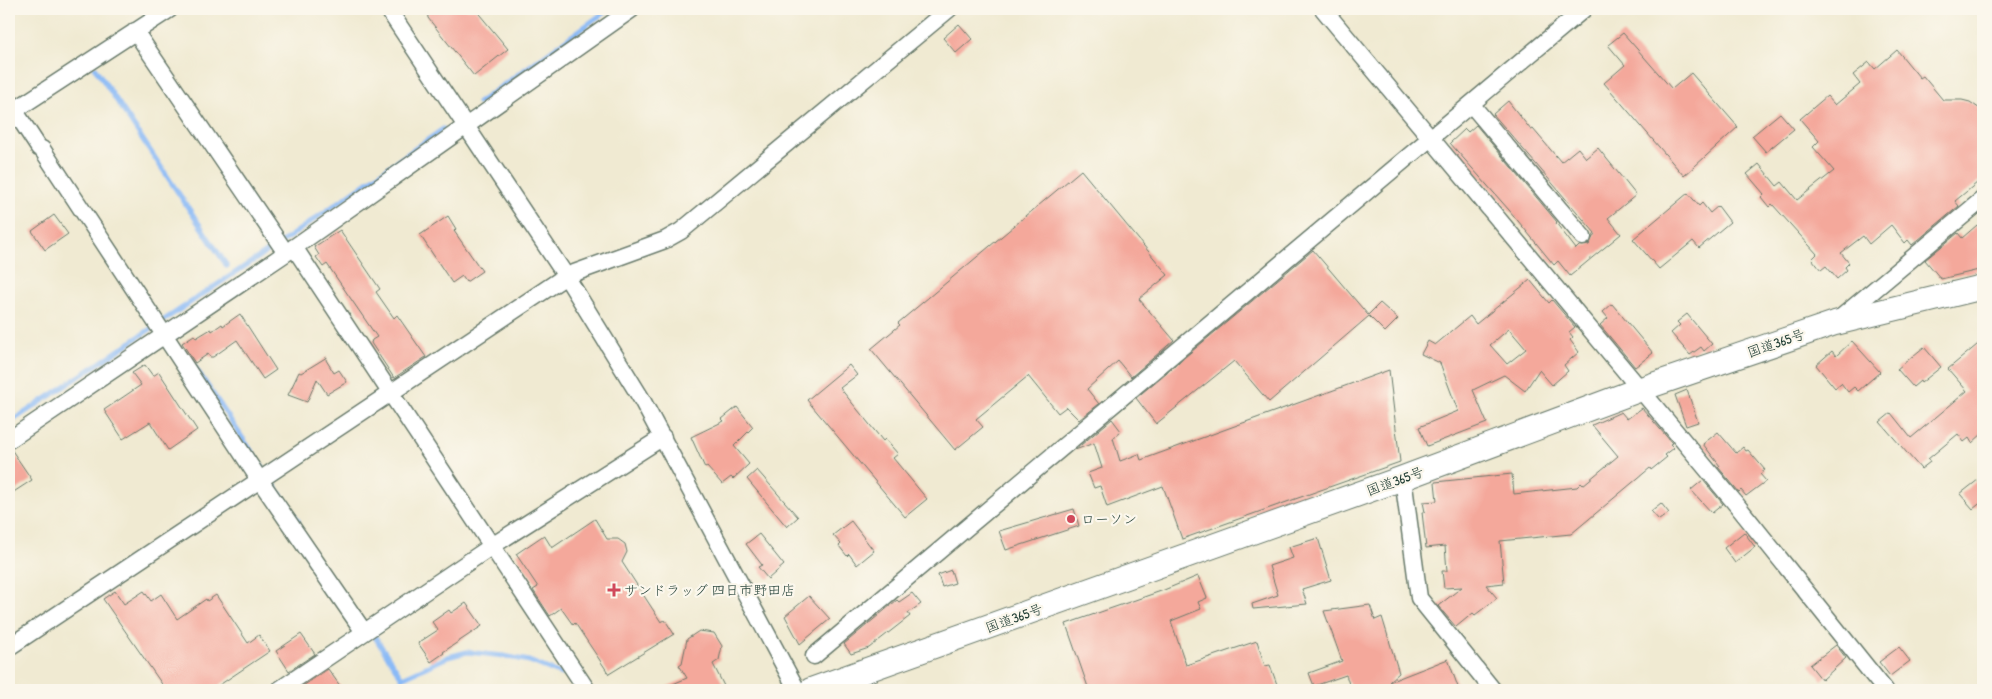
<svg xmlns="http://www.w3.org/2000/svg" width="1992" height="699" viewBox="0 0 1992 699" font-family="'Patrick Hand','Klee One',sans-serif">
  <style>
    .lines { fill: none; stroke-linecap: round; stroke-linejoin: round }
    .stream { stroke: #8abaf6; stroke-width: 5 }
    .building { fill: #f4a89b; fill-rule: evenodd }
    .minor-casing { stroke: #687a6b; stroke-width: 19 }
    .highway-casing { stroke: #687a6b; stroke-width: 26 }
    .minor { stroke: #fff; stroke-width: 16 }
    .highway { stroke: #fff; stroke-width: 24 }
    .poi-dot { fill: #d1495b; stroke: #fbf7ec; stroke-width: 2 }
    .labels { text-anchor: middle; stroke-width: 4.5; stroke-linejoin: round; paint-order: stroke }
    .street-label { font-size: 14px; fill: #1f3d34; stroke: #fbf7ec }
    .poi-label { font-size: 14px; fill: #1f3d34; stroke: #fbf7ec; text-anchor: start }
  </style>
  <rect width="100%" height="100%" fill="#fbf7ec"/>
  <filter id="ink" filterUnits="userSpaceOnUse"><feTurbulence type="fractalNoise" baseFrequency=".02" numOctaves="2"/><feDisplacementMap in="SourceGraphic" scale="10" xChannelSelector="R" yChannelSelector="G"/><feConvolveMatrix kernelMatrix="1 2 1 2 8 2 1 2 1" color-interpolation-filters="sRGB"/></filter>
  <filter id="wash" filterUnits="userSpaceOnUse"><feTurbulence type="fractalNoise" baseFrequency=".0096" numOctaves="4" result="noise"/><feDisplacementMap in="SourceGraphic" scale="20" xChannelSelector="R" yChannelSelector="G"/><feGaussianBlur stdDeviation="1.12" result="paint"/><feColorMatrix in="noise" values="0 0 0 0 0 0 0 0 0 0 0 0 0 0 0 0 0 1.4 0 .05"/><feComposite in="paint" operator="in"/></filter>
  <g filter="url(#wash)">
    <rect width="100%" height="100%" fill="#f0ead2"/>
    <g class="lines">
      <path class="stream" d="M95 68 227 266
        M478 103 609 9
        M188 357 262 467
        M9 423 289 237 443 129
        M272 482 298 521
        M373 634 402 678 448 657 467 652 504 656 529 661 561 674"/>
    </g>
    <g id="blocks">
      <path class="building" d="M427 9H475L508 49 474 76 428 18Z
        M959 24 972 39 956 53 943 38Z
        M1623 33 1672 89 1691 73 1738 127 1684 176 1604 83 1625 65 1608 45Z
        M1897 50 1920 78 1923 76 1943 100H1962L1970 102 1983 111V178L1955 201 1959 206 1912 245 1908 240 1905 243 1891 225 1869 244 1863 236 1841 253 1849 263 1845 267 1847 270 1837 279 1826 266 1821 270 1812 259 1817 254 1772 204 1769 207 1761 197 1764 194 1747 174 1759 164 1777 186 1782 182 1797 200 1834 171 1813 147 1819 141 1800 119 1827 96 1835 105 1860 84 1853 75 1869 62 1875 69Z
        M1508 101 1531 130 1533 129 1561 162 1578 148 1586 158 1598 148 1636 195 1608 218 1621 234 1570 276 1558 261 1554 265 1509 210 1450 143 1465 129 1468 132 1476 125 1557 222 1556 223 1576 249 1579 246 1589 245 1595 233 1493 114Z
        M1780 113 1794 129 1766 152 1752 136Z
        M1081 170 1168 275 1139 299 1174 340 1131 377 1118 361 1087 389 1099 404 1079 420 1066 407 1058 413 1028 376 976 419 983 427 955 450 871 349 900 325 898 323Z
        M1688 193 1699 206 1702 203 1710 213 1718 206 1730 222 1699 248 1693 241 1659 269 1633 239Z
        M54 215 68 234 45 250 32 231Z
        M448 216 456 229 454 231 482 271 466 282 462 276 452 283 420 235Z
        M1977 225 1983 232V269L1941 279 1925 260 1958 233 1962 238Z
        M340 230 380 289 376 292 394 318 397 315 426 357 394 378 371 343 372 340 377 337 327 264 323 267 316 257 319 255 314 247Z
        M1313 250 1368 315 1380 303 1398 319 1385 332 1369 316 1269 402 1234 361 1156 424 1136 398Z
        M1530 280 1549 303 1552 300 1575 327 1569 332 1573 337 1570 340 1579 352 1564 365 1568 371 1552 385 1539 370 1525 391 1504 375 1473 390 1487 423 1427 446 1419 427 1458 411 1440 363 1421 354 1428 341 1435 345 1470 316 1476 324ZM1509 329 1526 349 1507 364 1490 345Z
        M1612 304 1653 353 1635 367 1600 325 1608 318 1603 312Z
        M240 314 276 370 263 379 237 340 213 357H210L208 354 195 363 182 343 194 335 196 338 211 329 212 331 222 324 223 326Z
        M1687 314 1712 344 1704 351 1701 347 1690 355 1671 333 1680 325 1677 322Z
        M1983 340V433L1972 443 1969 438 1964 442 1958 434 1928 459 1930 462 1921 469 1880 422 1891 413 1911 438 1967 391 1948 369Z
        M1852 341 1880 372 1858 391 1854 387 1848 392 1841 383 1835 388 1816 365 1832 351 1836 356Z
        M1924 347 1941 367 1921 383 1920 381 1913 387 1897 369Z
        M327 357 326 360 334 373 339 370 347 382 327 394 317 379 307 402 288 395 299 372 301 373Z
        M145 365 153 376 159 372 197 430 168 450 150 422 123 439 104 410 141 385 132 373Z
        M849 365 857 375 840 388 883 441 885 439 898 454 893 458 927 499 905 517 807 400Z
        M1389 370 1400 462 1182 539 1163 486 1107 507 1100 486 1094 488 1088 473 1102 468 1094 443 1075 450 1112 419 1121 431 1113 438 1120 461 1139 454 1141 460Z
        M1687 390 1698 422 1686 426 1675 395Z
        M737 407 753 427 734 446 749 464 733 479 731 477 722 484 707 467 705 468 691 437 724 421 722 419Z
        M1642 408 1672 443 1670 444 1674 448 1665 455 1667 457 1651 470 1650 468 1571 534 1500 541 1504 583 1486 585 1497 598 1475 615 1473 613 1456 627 1438 606 1462 587 1444 588 1442 571H1447L1445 546 1426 548 1422 512H1425L1423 502 1437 501 1435 482 1512 474 1514 494 1577 487 1581 483 1583 485 1618 456 1592 425 1621 412 1627 419Z
        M1718 432 1736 453 1743 447 1746 451 1748 450 1765 470 1760 474 1766 481 1746 496 1741 490 1739 492 1718 467 1720 466 1703 444Z
        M11 449 32 480 9 495V450Z
        M757 470 798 517 787 527 747 479Z
        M1983 476V501L1973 509 1960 494Z
        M1703 480 1723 504 1712 513 1691 490Z
        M1661 503 1669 513 1659 520 1651 511Z
        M1074 509 1079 526 1006 550 999 531Z
        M595 519 607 539H618L625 544 627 552 622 562 661 622 665 620 674 634 609 674 575 623 573 625 561 608 550 616 533 590 538 587 516 554 544 535 552 548Z
        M851 521 874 551 857 565 849 554 847 556 839 546 841 544 833 535Z
        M1744 532 1755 547 1735 563 1724 548Z
        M759 534 784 565 768 579 758 567 762 565 746 544Z
        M1318 538 1331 580 1302 589 1307 604 1253 609 1252 604 1278 595 1269 566 1293 558 1289 547Z
        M951 570 955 583 942 587 938 575Z
        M1198 576 1207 598 1198 602 1201 609 1171 621 1186 665 1257 641 1265 666 1270 665 1279 690H1089L1066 624 1164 590Z
        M115 591 124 604 144 591 151 601 161 594 177 619 206 599 207 601 216 595 248 643 259 635 270 651 212 690H166L103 599Z
        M912 593 921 604 908 613 910 616 869 648 851 654 844 644 897 600 899 602Z
        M809 596 830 619 800 644 785 616Z
        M466 603 482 626 443 652 444 653 431 662 418 643 438 630 432 622 449 610 451 613Z
        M1370 605 1375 620 1382 617 1399 673 1389 682 1448 659 1459 690H1351L1346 675 1314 686 1309 673 1342 661 1324 611Z
        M699 631 714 633 722 646 719 660 713 664 726 690H659L687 678 679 665 682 663 687 639Z
        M301 634 315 654 289 671 276 651Z
        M1836 645 1846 658 1822 680 1810 665Z
        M1899 647 1910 661 1890 676 1879 662Z
        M328 669 343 690H302L300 688Z"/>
    </g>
  </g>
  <g filter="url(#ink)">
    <use href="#blocks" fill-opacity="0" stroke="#687a6b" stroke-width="1"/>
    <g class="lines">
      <g class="minor-casing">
        <path id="minor" d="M388 9 566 276 641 398 797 690
          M1323 9 1736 504 1885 690
          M135 31 286 253
          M9 102 39 148 42 149 259 479 364 632
          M1471 104 1583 237
          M9 114 170 9
          M294 247 587 690
          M1838 320 1983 199
          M9 440 286 253 632 9
          M1403 478 1419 598 1493 690
          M9 647 566 276 665 240 681 231 949 9
          M814 656 1584 9
          M279 690 492 546 663 437"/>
      </g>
      <g class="highway-casing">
        <path id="highway" d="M811 690 1403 478 1641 389 1835 323 1983 287"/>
      </g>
      <use href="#minor" class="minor"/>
      <use href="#highway" class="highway"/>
    </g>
  </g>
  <g class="poi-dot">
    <circle cx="1071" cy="519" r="5"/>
    <path d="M611.5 582.5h5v5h5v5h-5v5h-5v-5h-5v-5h5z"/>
  </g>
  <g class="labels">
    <g class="street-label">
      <text transform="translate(1776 343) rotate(-19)" y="5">国道365号</text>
      <text transform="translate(1395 481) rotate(-20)" y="5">国道365号</text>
      <text transform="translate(1014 618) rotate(-20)" y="5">国道365号</text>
    </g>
    <g class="poi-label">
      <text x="1081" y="524">ローソン</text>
      <text x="624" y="595">サンドラッグ 四日市野田店</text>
    </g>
  </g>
  <rect width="1992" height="699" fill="none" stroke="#fbf7ec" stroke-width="30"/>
</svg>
